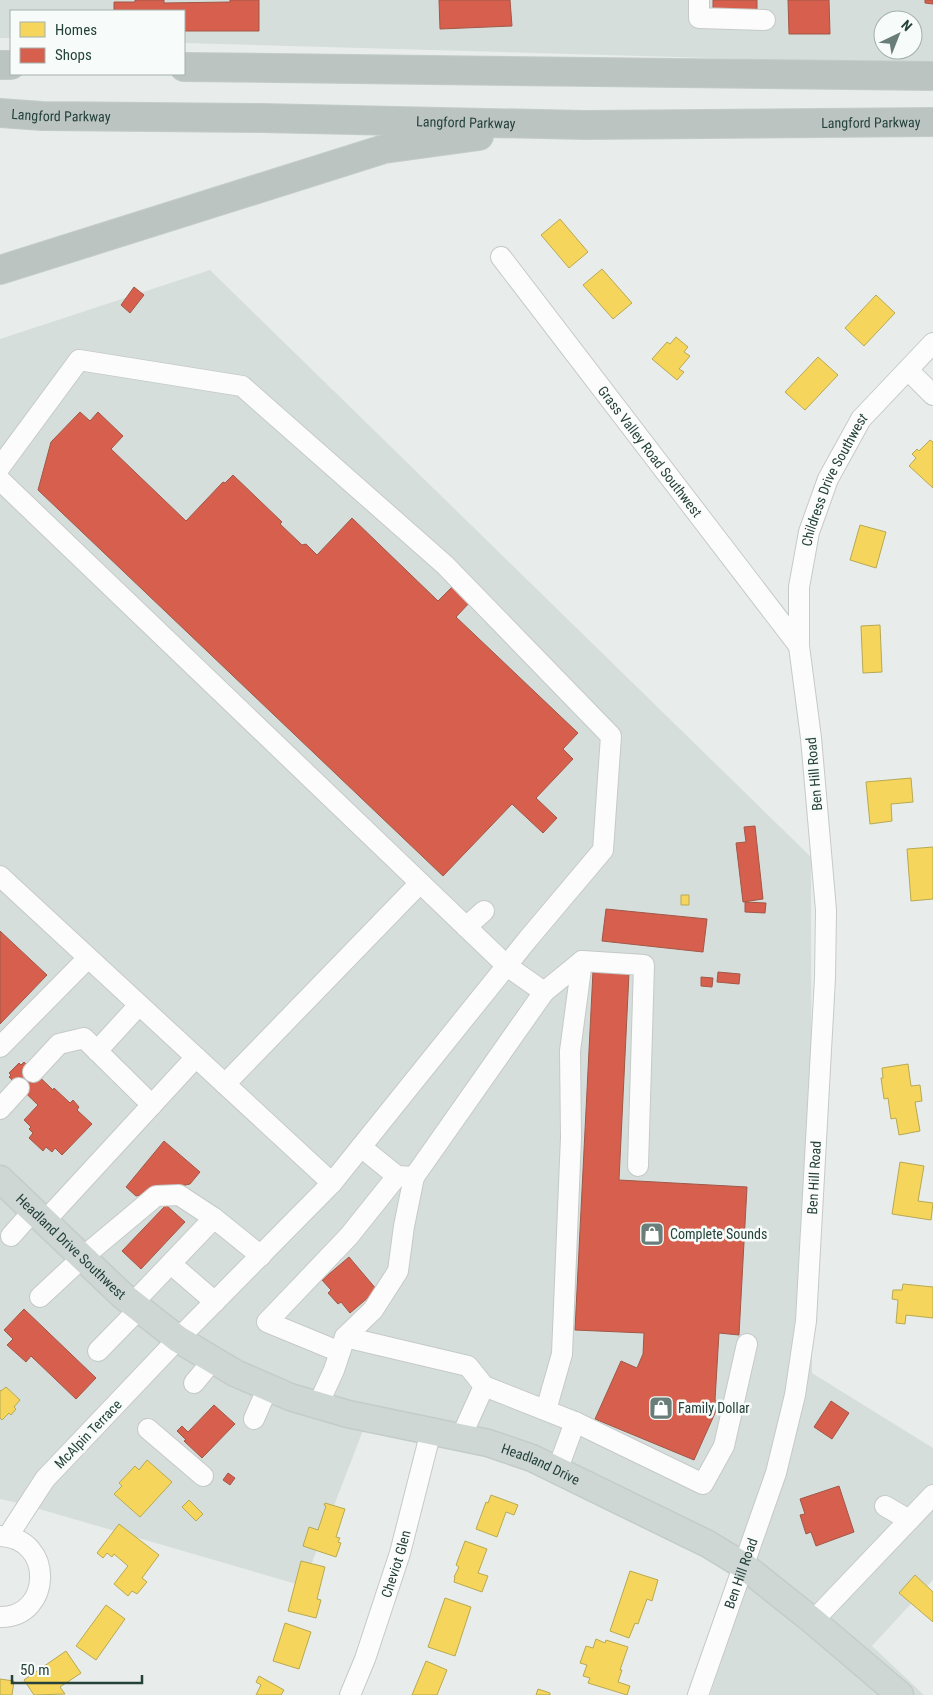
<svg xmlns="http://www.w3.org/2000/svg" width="933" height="1695" viewBox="0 0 933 1695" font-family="'Roboto Condensed',sans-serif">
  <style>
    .built { fill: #d6dedb; fill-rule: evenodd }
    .homes { fill: #f6d55c; stroke: #b7a952 }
    .shops { fill: #d6604d; stroke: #a15747 }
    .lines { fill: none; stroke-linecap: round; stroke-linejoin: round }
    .minor-casing { stroke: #c5cac8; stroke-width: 22 }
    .major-casing { stroke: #c3ccc9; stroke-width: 29 }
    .highway-casing { stroke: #c3ccc9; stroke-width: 30 }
    .minor { stroke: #fcfcfc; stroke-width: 20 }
    .major { stroke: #cfd7d5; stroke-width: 26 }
    .highway { stroke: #bcc4c2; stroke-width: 28 }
    .labels { text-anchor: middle; stroke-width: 5; stroke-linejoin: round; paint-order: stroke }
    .street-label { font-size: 14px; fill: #24423a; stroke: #f7fbf9 }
    .poi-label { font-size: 14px; fill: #24423a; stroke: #f7fbf9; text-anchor: start }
  </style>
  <rect width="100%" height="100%" fill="#e8edeb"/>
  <path class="built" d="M0 0H933V61H817L184 43V11H11V38H0ZM883 20H913V50H883Z
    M210 270 811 857 812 1373 933 1448V1580L872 1646 924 1695H710L748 1578 606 1494 369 1415 303 1586 22 1504 0 1499V339Z"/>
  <path class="homes" d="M560 219 588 252 569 268 541 235Z
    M602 269 632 303 613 319 583 285Z
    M876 295 895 313 864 346 845 328Z
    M676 337 688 347 684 352 690 356 679 369 684 372 677 380 652 359 667 342 670 344Z
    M818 357 838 375 805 410 785 392Z
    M930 440 933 442V488L909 466 916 458 912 454 917 449 919 451Z
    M860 525 886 532 876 568 850 560Z
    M880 625 882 672 863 673 861 626Z
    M911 778 913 802 891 804 892 821 870 824 866 782Z
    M933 847V899L911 901 907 849Z
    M681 895H689V905H681Z
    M908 1064 911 1086 920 1085 922 1101 915 1102 920 1131 899 1135 896 1118 891 1119 888 1098 884 1099 881 1078H883L882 1068Z
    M900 1162 924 1166 918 1201 933 1203 931 1220 892 1214Z
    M903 1284 933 1287V1318L906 1315 905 1324 896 1323 898 1300 892 1299 893 1290H902Z
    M6 1387 20 1400 14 1407 16 1409 11 1415 9 1413 2 1420 0 1418V1390L1 1391Z
    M147 1460 172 1482 140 1517 114 1494 122 1486 119 1483 135 1466 139 1470Z
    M491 1495 518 1505 514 1515 506 1512 497 1537 476 1529 486 1502 488 1503Z
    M189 1500 203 1514 196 1521 182 1507Z
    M325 1503 345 1509 336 1537 340 1538 338 1542 341 1543 336 1557 303 1546 309 1527 318 1530 326 1506 324 1505Z
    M119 1524 159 1555 142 1578 147 1582 137 1594 132 1591 128 1596 114 1584 128 1566 114 1554 112 1557 107 1553 103 1558 97 1553Z
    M465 1541 487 1549 478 1573 488 1576 482 1592 454 1582 455 1577H454L459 1567 456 1565Z
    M301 1561 325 1567 317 1599 321 1600 316 1618 288 1611Z
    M630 1571 658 1580 652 1601 647 1599 638 1624 635 1623 629 1638 610 1631Z
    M915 1575 933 1592V1622L899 1593Z
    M445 1598 471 1607 455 1656 428 1647Z
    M106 1605 125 1619 96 1660 76 1646Z
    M285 1623 311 1632 299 1669 273 1661Z
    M596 1639 605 1643 606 1640 628 1647 620 1670H622L618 1682 630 1686 627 1695 588 1683 590 1678 583 1676 587 1665 580 1663 586 1646 593 1648Z
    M66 1651 81 1673 60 1687 65 1694 34 1695 24 1680Z
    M426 1661 447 1670 437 1695H412Z
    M259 1676 284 1690 281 1695H256L261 1685 256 1682Z
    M0 1679 14 1681 12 1695H0Z
    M538 1689 550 1693V1695H536Z"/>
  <path class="shops" d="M135 0H164V3L230 2V0H259V31H184V11H114V2H135Z
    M439 0H510L512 26 440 29Z
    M713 0H757V12L713 13Z
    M788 0H829L830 34H789Z
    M925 0H933V4L925 3Z
    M134 287 144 295 130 313 121 305Z
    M80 412 90 421 98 412 123 436 111 449 186 521 223 482 225 483 233 475 282 522 280 524 302 545 306 544 317 555 352 518 438 601 454 585 471 601 456 617 578 733 563 749 573 759 536 798 557 818 543 833 512 804 443 876 38 490 51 442Z
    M755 826 763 899 743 902 736 843 746 842 744 827Z
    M745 902 766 903 765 913 745 912Z
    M606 909 707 919 703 952 602 941Z
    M0 931 47 975 0 1024Z
    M593 971 629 973 619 1180 747 1187 739 1335 719 1333 715 1400 720 1402 694 1460 595 1419 621 1361 637 1368 643 1354 644 1333 575 1330Z
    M718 972 740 974 739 984 717 982Z
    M701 977 713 978 712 987 701 986Z
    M24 1062 53 1090 54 1088 70 1103 73 1100 79 1107 77 1110 92 1124 62 1155 55 1148 52 1152 46 1147 43 1151 29 1138 33 1133 29 1129 31 1127 24 1120 38 1105 9 1077 11 1075 9 1073 19 1063 21 1065Z
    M164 1141 200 1172 190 1184 136 1196 126 1187Z
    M166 1205 185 1222 141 1269 122 1251Z
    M349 1257 377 1290 350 1313 341 1302 338 1304 328 1293 331 1290 322 1280Z
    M24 1309 96 1378 76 1399 31 1356 26 1362 7 1345 13 1339 4 1330Z
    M831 1401 849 1413 832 1439 814 1427Z
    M214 1405 235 1424 202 1458 184 1441 186 1440 177 1431 182 1426 188 1432Z
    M228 1473 235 1478 230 1485 223 1480Z
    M839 1486 854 1532 816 1546 811 1532 806 1534 800 1515 805 1514 800 1499Z"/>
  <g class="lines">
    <g class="minor-casing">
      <g id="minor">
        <path d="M699 0V18L765 20"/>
        <path id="s1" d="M501 257 799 646"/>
        <path d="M908 370 933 395"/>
        <path d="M0 467 79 360 242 386 445 565 611 736 603 850 528 939 332 1183"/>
        <path d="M0 480 507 966 544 992 414 1177 397 1176 361 1147"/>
        <path d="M0 876 332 1183 178 1339 45 1479 8 1536"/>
        <path d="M466 927 484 911"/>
        <path d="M544 992 582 961 644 965 638 1166"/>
        <path d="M0 1047 88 958"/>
        <path d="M97 1051 139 1005"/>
        <path d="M33 1072 59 1044 84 1038 152 1105"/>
        <path d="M225 1084 420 883"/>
        <path d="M0 1109 19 1088"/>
        <path d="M45 1221 196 1057"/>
        <path d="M11 1236 33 1211"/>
        <path d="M171 1264 215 1302"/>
        <path d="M40 1297 83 1257 156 1196 179 1195 214 1218 261 1256"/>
        <path d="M133 1303 214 1218"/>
        <path d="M345 1337 468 1366 484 1386 461 1437"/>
        <path d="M98 1351 140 1308"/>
        <path d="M340 1352 267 1322 349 1236 397 1176"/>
        <path d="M194 1383 213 1360"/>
        <path d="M484 1386 575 1422 703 1484 724 1446 747 1344"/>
        <path d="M318 1405 334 1370 345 1337 373 1310 398 1271 404 1226 414 1177"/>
        <path d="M546 1410 562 1354 571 1137 570 1051 582 961"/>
        <path d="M254 1419 268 1387"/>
        <path d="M148 1429 203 1476"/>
        <path d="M557 1471 575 1422"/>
        <path d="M885 1506 909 1520"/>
        <path d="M0 1536C55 1538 52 1618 0 1617"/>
        <path d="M813 1621 933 1495"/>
        <path id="s2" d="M350 1695 365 1659 400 1553 431 1431"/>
        <path id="s3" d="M698 1695 776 1473 795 1395 806 1321 825 978 826 910 811 738 799 646V587L809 532 828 479 861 419 933 343"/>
      </g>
    </g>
    <g class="major-casing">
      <g id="major">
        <path id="s4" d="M0 1179 122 1295 178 1339 235 1373 290 1397 348 1414 488 1443 532 1458 708 1544 744 1566 813 1621 900 1695"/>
      </g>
    </g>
    <g class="highway-casing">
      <g id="highway">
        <path d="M0 65H11"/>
        <path d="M184 67 933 76"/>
        <path id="s5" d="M0 113 42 116 261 118 585 125 933 122"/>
        <path d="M0 270 384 149 479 136"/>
      </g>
    </g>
    <use href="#minor" class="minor"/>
    <use href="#major" class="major"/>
    <use href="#highway" class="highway"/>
  </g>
  <defs>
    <g id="shop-square" transform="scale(1.25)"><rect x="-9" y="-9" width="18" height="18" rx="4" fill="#697e78" stroke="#f7fbf9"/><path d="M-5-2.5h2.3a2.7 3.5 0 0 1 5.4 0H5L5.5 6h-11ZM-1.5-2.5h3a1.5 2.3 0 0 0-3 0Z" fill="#fff"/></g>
  </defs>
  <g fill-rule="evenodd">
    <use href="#shop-square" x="652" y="1234"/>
    <use href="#shop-square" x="661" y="1408"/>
  </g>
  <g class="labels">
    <g class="street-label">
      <text dy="5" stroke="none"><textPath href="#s5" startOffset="61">Langford Parkway</textPath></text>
      <text dy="5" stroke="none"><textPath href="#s5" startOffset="466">Langford Parkway</textPath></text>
      <text dy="5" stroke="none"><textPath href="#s5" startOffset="871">Langford Parkway</textPath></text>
      <text dy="5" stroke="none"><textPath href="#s1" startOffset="245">Grass Valley Road Southwest</textPath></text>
      <text dy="5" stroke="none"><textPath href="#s3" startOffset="1240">Childress Drive Southwest</textPath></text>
      <text transform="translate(814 774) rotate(-95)" y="5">Ben Hill Road</text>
      <text dy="5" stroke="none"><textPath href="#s3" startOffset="534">Ben Hill Road</textPath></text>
      <text dy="5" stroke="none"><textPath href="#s4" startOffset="98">Headland Drive Southwest</textPath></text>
      <text transform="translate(88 1434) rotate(-46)" y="5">McAlpin Terrace</text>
      <text dy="5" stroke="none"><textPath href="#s4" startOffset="626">Headland Drive</textPath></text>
      <text dy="5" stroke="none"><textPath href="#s2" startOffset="139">Cheviot Glen</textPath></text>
      <text dy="5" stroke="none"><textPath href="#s3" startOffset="129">Ben Hill Road</textPath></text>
    </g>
    <g class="poi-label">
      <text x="670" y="1239">Complete Sounds</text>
      <text x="678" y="1413">Family Dollar</text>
    </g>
  </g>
  <rect x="10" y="10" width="175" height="65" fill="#f7fbf9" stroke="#a3b1ad"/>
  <rect x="20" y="22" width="25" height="15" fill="#f6d55c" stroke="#a3b1ad"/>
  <text x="55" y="35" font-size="15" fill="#24423a">Homes</text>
  <rect x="20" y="48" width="25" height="15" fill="#d6604d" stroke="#a3b1ad"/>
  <text x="55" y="60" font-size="15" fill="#24423a">Shops</text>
  <g transform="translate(898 35) rotate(43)"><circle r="24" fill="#f7fbf9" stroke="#a3b1ad"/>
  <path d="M0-4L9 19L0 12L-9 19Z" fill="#697e78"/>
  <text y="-8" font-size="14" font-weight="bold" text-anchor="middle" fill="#24423a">N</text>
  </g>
  <path d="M12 1675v8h130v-8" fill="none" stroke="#24423a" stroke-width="2.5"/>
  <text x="20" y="1675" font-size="15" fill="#24423a" stroke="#f7fbf9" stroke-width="4" paint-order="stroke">50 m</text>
</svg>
